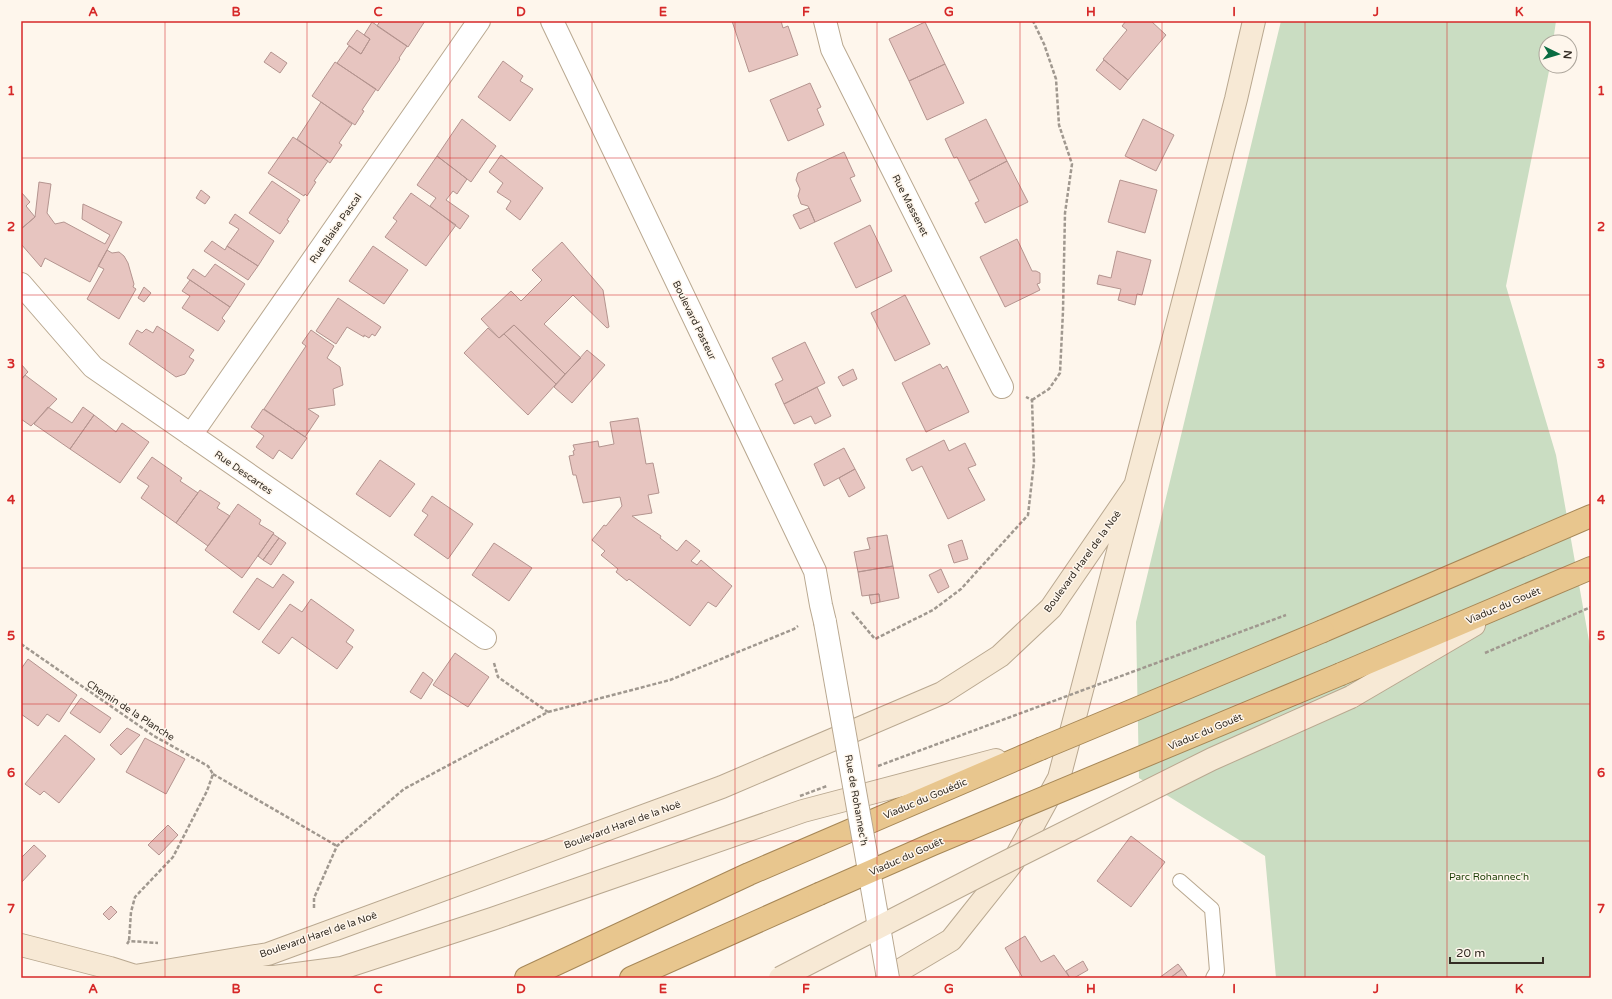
<svg xmlns="http://www.w3.org/2000/svg" width="1612" height="999" viewBox="0 0 1612 999" font-family="'Varela Round',sans-serif">
  <style>
    .green { fill: #caddc2 }
    .building { fill: #e7c5c0; stroke: #b4948f }
    .lines { fill: none; stroke-linecap: round; stroke-linejoin: round }
    .service-casing { stroke: #b9a890; stroke-width: 16 }
    .minor-casing { stroke: #b9a890; stroke-width: 24 }
    .secondary-casing { stroke: #b9a890; stroke-width: 24 }
    .trunk-casing { stroke: #a68757; stroke-width: 24 }
    .path { stroke: #a0988f; stroke-width: 2.5; stroke-dasharray: 4 2; stroke-linecap: butt }
    .service { stroke: #fff; stroke-width: 14 }
    .minor { stroke: #fff; stroke-width: 22 }
    .secondary { stroke: #f7e9d5; stroke-width: 22 }
    .trunk { stroke: #e8c68e; stroke-width: 22 }
    .minor-bridge-casing { stroke: #b9a890; stroke-width: 24; stroke-linecap: butt }
    .secondary-bridge-casing { stroke: #b9a890; stroke-width: 24; stroke-linecap: butt }
    .trunk-bridge-casing { stroke: #a68757; stroke-width: 24; stroke-linecap: butt }
    .path-bridge { stroke: #a0988f; stroke-width: 2.5; stroke-dasharray: 4 2; stroke-linecap: butt }
    .minor-bridge { stroke: #fff; stroke-width: 22 }
    .secondary-bridge { stroke: #f7e9d5; stroke-width: 22 }
    .trunk-bridge { stroke: #e8c68e; stroke-width: 22 }
    .grid { fill: none; stroke: #d62828; stroke-width: 1; stroke-opacity: 0.55 }
    .labels { text-anchor: middle; stroke-width: 3; stroke-linejoin: round; paint-order: stroke }
    .street-label { font-size: 10px; fill: #342d24; stroke: #fef6ec }
    .park-label { font-size: 10px; fill: #1b3e05; stroke: #fef6ec }
    .neatline { fill: none; stroke: #d62828; stroke-width: 1.5 }
    .grid-label { font-size: 13px; text-anchor: middle; font-weight: bold; fill: #d62828 }
  </style>
  <rect width="100%" height="100%" fill="#fef6ec"/>
  <path class="green" d="M1281 21H1556L1553 42H1546V66H1550L1506 286 1556 455 1591 652V978H1276L1265 856 1139 778 1136 622Z"/>
  <path class="building" d="M380 21H425L408 47 377 26Z
    M732 21H781L783 28 788 26 798 55 749 72Z
    M1126 21H1151L1166 35 1128 80 1103 59 1127 30 1122 26Z
    M372 22 407 46 399 58 400 59 378 91 337 63 349 46 361 54 370 39 364 35Z
    M925 22 945 64 909 81 889 39Z
    M357 30 370 39 361 54 347 44Z
    M271 52 287 63 280 73 264 62Z
    M1104 60 1128 80 1120 90 1096 70Z
    M503 61 523 76 520 81 533 89 510 121 478 97Z
    M335 62 376 89 362 110 364 111 355 125 312 96Z
    M945 64 964 103 927 120 909 81Z
    M810 83 821 107 817 109 824 125 788 141 770 100Z
    M321 102 352 124 339 143 342 145 330 163 297 139Z
    M462 119 496 146 471 182 437 156Z
    M986 119 1007 161 969 181 957 157 954 158 945 139Z
    M1143 119 1174 135 1156 171 1125 156Z
    M293 137 328 161 314 181 316 182 307 196 305 194 304 196 268 173Z
    M844 152 855 176 850 178 861 201 815 222 808 206 801 204 798 196 800 189 796 180 798 173Z
    M501 155 543 188 520 220 506 209 511 201 497 192 503 183 489 172Z
    M437 156 467 179 457 194 453 191 446 200 469 216 460 229 430 206 436 198 417 185Z
    M1007 161 1028 202 985 223 975 203 979 201 969 181Z
    M1120 180 1157 190 1145 233 1108 222Z
    M272 181 300 200 287 220 289 221 280 234 249 213Z
    M39 182 51 184 47 213 55 224 64 222 105 244 110 235 82 219 83 204 122 222 90 282 45 258 41 267 21 244V229L35 217Z
    M201 190 210 197 205 204 196 198Z
    M21 192 30 202 26 206 35 217 21 229Z
    M411 193 456 225 426 266 385 237 397 221 393 218Z
    M809 208 815 222 800 229 793 215Z
    M235 214 274 241 258 266 227 246 239 229 229 223Z
    M870 225 892 271 856 288 834 243Z
    M1017 239 1032 271H1036L1040 273V283L1037 284 1040 290 1005 307 980 257Z
    M212 241 225 250 227 246 258 266 248 280 204 251Z
    M562 242 603 290 609 327 607 328 573 295 544 324 581 358 565 374 514 325 499 338 481 319 511 291 521 301 542 280 532 270Z
    M373 246 408 270 384 304 349 281Z
    M107 250 112 253 119 252 124 256 128 263 134 284 133 287 136 289 119 319 87 299 104 269 98 266Z
    M1117 251 1151 260 1142 295 1137 294 1135 305 1118 300 1121 289 1097 284 1099 275 1111 278Z
    M215 264 245 284 230 307 187 278 193 269 205 277Z
    M190 280 230 307 222 318 225 321 218 331 182 308 190 296 182 291Z
    M144 287 151 293 144 302 138 298Z
    M905 295 930 344 895 361 871 313Z
    M338 298 381 327 375 336 372 334 369 338 364 335V337L347 327 336 344 316 331Z
    M514 325 565 374 556 384 504 334Z
    M157 326 194 350 189 357 194 360 185 374 176 377 129 344 137 330 142 333 146 329 153 333Z
    M488 328 499 338 504 334 556 384 528 415 464 353Z
    M311 330 334 346 327 358 340 367 343 385 333 389 335 405 308 409 319 416 305 437 264 409 306 346 302 343Z
    M805 342 825 383 784 404 775 384 783 380 772 358Z
    M587 350 605 365 572 403 554 387Z
    M21 364 28 372 21 379Z
    M940 364 943 369 947 366 969 412 926 432 902 383Z
    M853 369 857 379 843 386 838 377Z
    M25 375 57 399 31 426 21 419V381Z
    M817 387 831 416 815 424 811 416 794 424 784 404Z
    M48 407 72 423 83 407 94 415 70 449 34 424Z
    M263 409 307 438 292 459 279 450 273 459 256 447 264 436 251 427Z
    M94 415 116 432 122 423 149 442 120 483 70 449Z
    M638 418 646 464 653 463 659 493 648 495 652 513 632 516 661 536 660 538 677 551 686 540 700 551 691 561 697 565 701 560 732 586 716 607 708 602 690 626 629 579 627 581 616 572 618 569 601 555 605 551 592 540 604 525 606 526 622 506 620 497 583 503 576 475H573L569 456 574 455 573 451 575 450 573 445 598 441 599 447 614 444 610 422Z
    M944 440 949 451 965 443 976 465 968 468 985 500 948 519 922 466 912 471 906 459Z
    M844 448 855 469 824 486 814 464Z
    M152 457 182 478 180 481 198 493 176 523 141 498 149 486 137 478Z
    M380 460 415 484 390 517 356 494Z
    M855 469 865 488 849 497 839 478Z
    M200 490 220 503 217 508 230 516 208 546 176 523Z
    M432 496 473 524 448 559 414 535 428 515 422 511Z
    M238 504 261 520 259 524 274 533 242 578 205 550Z
    M273 534 279 538 263 560 258 556Z
    M887 535 893 566 858 572 854 552 870 549 867 538Z
    M279 538 286 543 271 565 263 560Z
    M962 540 968 559 954 563 948 545Z
    M494 543 532 568 509 601 472 575Z
    M893 566 899 598 880 602 879 594 862 596 858 572Z
    M941 569 949 587 938 593 929 575Z
    M283 574 294 582 259 630 233 612 257 578 273 588Z
    M879 594 880 602 871 604 869 595Z
    M311 599 354 630 346 642 353 647 337 669 292 637 279 654 262 642 290 604 302 612Z
    M455 653 489 677 468 707 433 685Z
    M28 659 77 695 59 722 47 714 38 726 21 714V669Z
    M423 672 433 680 421 699 410 692Z
    M81 698 111 718 100 733 70 713Z
    M127 728 140 735 121 755 110 745Z
    M65 735 95 759 59 803 44 791 40 795 25 784Z
    M145 738 185 759 166 794 126 772Z
    M168 825 178 835 159 855 148 845Z
    M1131 836 1165 862 1131 907 1097 881Z
    M34 845 46 856 21 883V858Z
    M111 906 117 912 109 920 103 914Z
    M1025 936 1041 962 1054 955 1070 978H1023L1005 948Z
    M1083 961 1088 970 1074 978H1070L1066 971Z
    M1178 964 1182 969 1170 978H1159Z
    M1182 969 1188 978H1170Z"/>
  <g class="lines">
    <g class="service-casing">
      <path id="service" d="M1180 881 1212 909 1217 971 1213 978"/>
    </g>
    <g class="minor-casing">
      <path id="minor" d="M552 21 815 571 821 605 825 622
        M825 21 832 49 1002 387
        M21 284 93 367 485 638
        M191 435 479 21"/>
    </g>
    <g class="secondary-casing">
      <path id="secondary" d="M1351 697 1474 625
        M21 945 110 968 135 976 268 954 722 787 942 693 1000 656 1051 608 1134 487
        M194 977H274L342 968 492 919 803 811 996 760
        M887 978 951 940 1013 862 1059 778 1236 99 1254 21"/>
    </g>
    <g class="trunk-casing">
      <path id="trunk" d="M1323 631 1591 516
        M1341 674 1591 568
        M526 978 749 874 1040 749
        M631 978 819 894"/>
    </g>
    <path class="path" d="M1032 400 1049 389 1060 373 1063 311 1065 213 1072 164 1059 125 1056 79 1044 44 1033 21
      M852 612 875 639 933 610 961 589 1028 515 1034 462 1032 400 1026 397
      M21 644 154 736 208 766 213 774 207 791 173 857 135 897 131 912 129 941
      M1485 653 1591 607
      M494 663 498 677 548 712
      M213 774 337 846
      M314 908V898L337 846 404 789 548 712 670 680 794 629 798 626
      M127 944 129 941 158 943"/>
    <use href="#service" class="service"/>
    <use href="#minor" class="minor"/>
    <use href="#secondary" class="secondary"/>
    <use href="#trunk" class="trunk"/>
    <g class="minor-bridge-casing">
      <path id="minor-bridge" d="M825 622 888 978"/>
    </g>
    <g class="secondary-bridge-casing">
      <path id="secondary-bridge" d="M780 978 990 870 1212 759 1351 697"/>
    </g>
    <g class="trunk-bridge-casing">
      <path id="trunk-bridge" d="M1040 749 1323 631
        M819 894 933 844 1341 674"/>
    </g>
    <path class="path-bridge" d="M878 766 1286 615
      M800 796 827 786"/>
    <use href="#minor-bridge" class="minor-bridge"/>
    <use href="#secondary-bridge" class="secondary-bridge"/>
    <use href="#trunk-bridge" class="trunk-bridge"/>
  </g>
  <path class="grid" d="M165 21V978M307 21V978M450 21V978M592 21V978M735 21V978M877 21V978M1020 21V978M1162 21V978M1305 21V978M1447 21V978M21 158H1591M21 295H1591M21 431H1591M21 568H1591M21 704H1591M21 841H1591"/>
  <g class="labels">
    <g class="street-label">
      <text transform="translate(911 205) rotate(63)" y="4">Rue Massenet</text>
      <text transform="translate(335 228) rotate(-55)" y="4">Rue Blaise Pascal</text>
      <text transform="translate(695 320) rotate(64)" y="4">Boulevard Pasteur</text>
      <text transform="translate(244 472) rotate(35)" y="4">Rue Descartes</text>
      <text transform="translate(1082 561) rotate(-54)" y="4">Boulevard Harel de la Noë</text>
      <text transform="translate(1503 605) rotate(-23)" y="4">Viaduc du Gouët</text>
      <text transform="translate(131 710) rotate(33)" y="4">Chemin de la Planche</text>
      <text transform="translate(1205 731) rotate(-23)" y="4">Viaduc du Gouët</text>
      <text transform="translate(925 798) rotate(-23)" y="4">Viaduc du Gouédic</text>
      <text transform="translate(857 800) rotate(80)" y="4">Rue de Rohannec'h</text>
      <text transform="translate(622 824) rotate(-20)" y="4">Boulevard Harel de la Noë</text>
      <text transform="translate(906 856) rotate(-24)" y="4">Viaduc du Gouët</text>
      <text transform="translate(318 934) rotate(-19)" y="4">Boulevard Harel de la Noë</text>
    </g>
    <g class="park-label">
      <text x="1489" y="880">Parc Rohannec'h</text>
    </g>
  </g>
  <rect width="1612" height="999" fill="none" stroke="#fef6ec" stroke-width="44"/>
  <g transform="translate(1558 54) rotate(95)"><circle r="19" fill="#fef6ec" stroke="#ada69c"/>
  <path d="M0-3L7 15L0 10L-7 15Z" fill="#096c42"/>
  <text y="-6" font-size="11" font-weight="bold" text-anchor="middle" fill="#342d24">N</text>
  </g>
  <path d="M1450 957v6h93v-6" fill="none" stroke="#342d24" stroke-width="2"/>
  <text x="1456" y="957" font-size="12" fill="#342d24" stroke="#fef6ec" stroke-width="3" paint-order="stroke">20 m</text>
  <rect x="22" y="22" width="1568" height="955" class="neatline"/>
  <g class="grid-label">
    <text x="93" y="16">A</text>
    <text x="236" y="16">B</text>
    <text x="378" y="16">C</text>
    <text x="521" y="16">D</text>
    <text x="663" y="16">E</text>
    <text x="806" y="16">F</text>
    <text x="949" y="16">G</text>
    <text x="1091" y="16">H</text>
    <text x="1234" y="16">I</text>
    <text x="1376" y="16">J</text>
    <text x="1519" y="16">K</text>
    <text x="11" y="95">1</text>
    <text x="1601" y="95">1</text>
    <text x="11" y="231">2</text>
    <text x="1601" y="231">2</text>
    <text x="11" y="368">3</text>
    <text x="1601" y="368">3</text>
    <text x="11" y="504">4</text>
    <text x="1601" y="504">4</text>
    <text x="11" y="640">5</text>
    <text x="1601" y="640">5</text>
    <text x="11" y="777">6</text>
    <text x="1601" y="777">6</text>
    <text x="11" y="913">7</text>
    <text x="1601" y="913">7</text>
    <text x="93" y="993">A</text>
    <text x="236" y="993">B</text>
    <text x="378" y="993">C</text>
    <text x="521" y="993">D</text>
    <text x="663" y="993">E</text>
    <text x="806" y="993">F</text>
    <text x="949" y="993">G</text>
    <text x="1091" y="993">H</text>
    <text x="1234" y="993">I</text>
    <text x="1376" y="993">J</text>
    <text x="1519" y="993">K</text>
  </g>
</svg>
